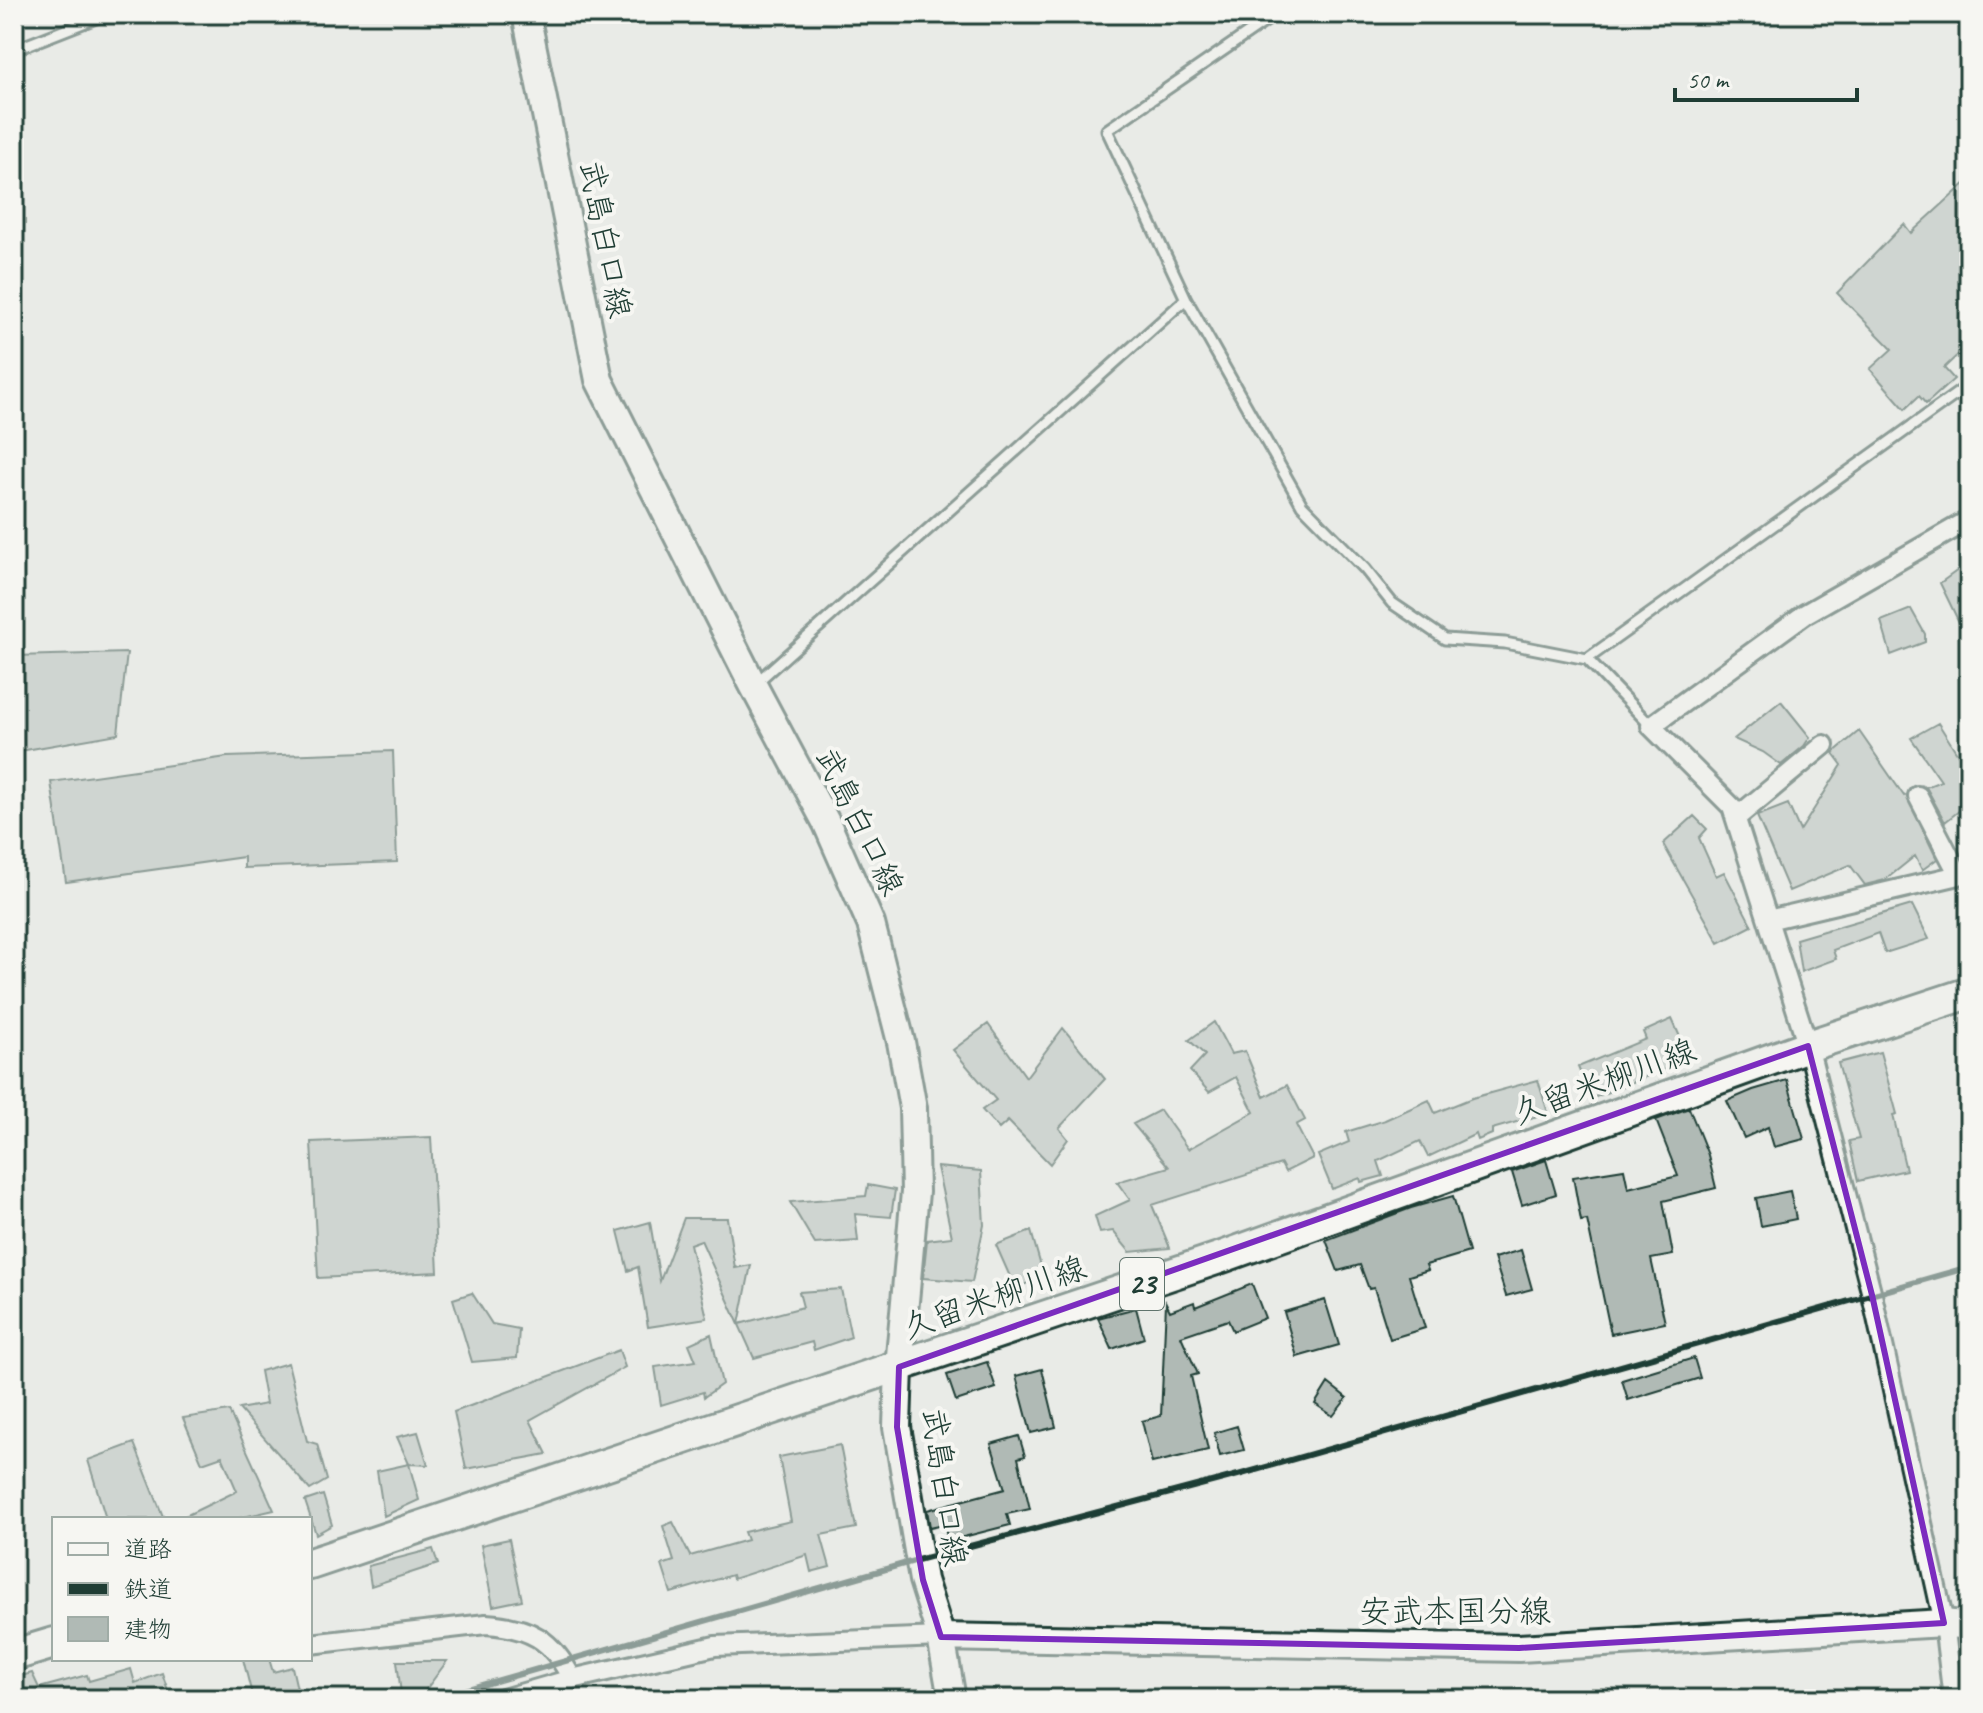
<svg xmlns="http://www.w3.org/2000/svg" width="1983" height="1713" viewBox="0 0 1983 1713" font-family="Caveat,'Klee One',sans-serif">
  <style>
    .building { fill: #b0bab5; stroke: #1f3d34; stroke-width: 2 }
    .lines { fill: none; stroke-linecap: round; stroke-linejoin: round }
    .lane-casing { stroke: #1f3d34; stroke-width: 15 }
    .street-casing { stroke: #1f3d34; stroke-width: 24 }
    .secondary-casing { stroke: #1f3d34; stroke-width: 32 }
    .primary-casing { stroke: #1f3d34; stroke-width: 36 }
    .lane { stroke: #f6f6f2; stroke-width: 9 }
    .street { stroke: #f6f6f2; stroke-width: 18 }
    .secondary { stroke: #f6f6f2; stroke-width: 26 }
    .primary { stroke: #f6f6f2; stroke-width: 30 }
    .rail { stroke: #1f3d34; stroke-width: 6 }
    .marked { fill: none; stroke: #7b2cbf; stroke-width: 6; stroke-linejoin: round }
    .labels { text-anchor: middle; stroke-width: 8; stroke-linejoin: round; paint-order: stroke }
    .shield { fill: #f6f6f2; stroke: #60746d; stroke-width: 2 }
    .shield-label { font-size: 30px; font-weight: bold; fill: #1f3d34 }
    .street-label { font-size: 32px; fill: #1f3d34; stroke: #f6f6f2 }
  </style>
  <rect width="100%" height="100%" fill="#e9ebe7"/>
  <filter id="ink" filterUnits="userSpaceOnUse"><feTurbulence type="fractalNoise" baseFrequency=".0125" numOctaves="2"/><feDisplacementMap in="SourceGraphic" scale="16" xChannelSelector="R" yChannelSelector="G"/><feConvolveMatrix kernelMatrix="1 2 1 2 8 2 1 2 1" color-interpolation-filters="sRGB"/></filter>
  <g filter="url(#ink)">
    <path class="building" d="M1969 180V344L1944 368 1954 379 1926 404 1919 396 1905 409 1870 369 1892 349 1837 293 1904 224 1911 233Z
      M1969 562V643L1940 583Z
      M1911 609 1925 634V642L1891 655 1881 621Z
      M127 653 118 734 14 752V656Z
      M1781 701 1810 737 1804 746 1781 765 1763 752 1734 739Z
      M1938 723 1969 772V803L1945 822 1926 787 1941 781 1911 738Z
      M1859 731 1904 796 1906 795 1937 859 1922 870 1915 856 1885 880 1865 885 1850 865 1789 891 1757 816 1788 804 1800 831 1842 765 1833 753Z
      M393 751 397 862 244 868V857L66 882 51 782 227 757Z
      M1694 816 1707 829 1699 838 1716 876 1724 872 1752 926 1719 943 1663 844Z
      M1912 905 1929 939 1885 953 1878 933 1833 950 1836 959 1801 972 1796 939Z
      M1672 1019 1690 1059 1591 1099 1578 1067 1646 1039 1643 1032Z
      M1214 1022 1231 1054 1245 1051 1264 1097 1287 1085 1305 1120 1296 1125 1313 1158 1285 1172 1281 1164 1152 1205 1170 1248 1130 1252 1113 1231 1100 1233 1095 1216 1130 1200 1117 1182 1169 1167 1133 1124 1160 1110 1188 1149 1254 1112 1236 1077 1209 1092 1190 1071 1205 1055 1189 1040Z
      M988 1024 1026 1077 1063 1028 1105 1079 1059 1128 1068 1139 1050 1164 1008 1121 999 1129 982 1110 996 1100 953 1050Z
      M1880 1052 1897 1114 1893 1115 1906 1170 1858 1181 1849 1141 1859 1139 1838 1063Z
      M1538 1080 1548 1113 1492 1129V1134L1478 1140 1476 1134 1428 1157 1420 1141 1378 1161 1383 1176 1361 1182 1360 1178 1332 1189 1318 1155 1349 1142 1346 1132 1385 1120 1429 1100 1435 1113 1472 1098Z
      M1787 1080 1804 1139 1774 1147 1768 1127 1744 1138 1727 1101 1753 1090Z
      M1689 1108 1708 1155 1716 1188 1663 1201 1673 1255 1651 1259 1665 1323 1611 1334 1587 1220 1581 1221 1573 1177 1624 1169 1628 1188 1678 1176 1656 1120Z
      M431 1137 438 1272 318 1278 311 1142Z
      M1546 1160 1556 1194 1522 1205 1512 1172Z
      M937 1167 981 1171 984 1225 972 1282 923 1278 927 1240 952 1237Z
      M868 1185 895 1190 891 1217 855 1214 858 1241 815 1244 790 1202 866 1196Z
      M1790 1191 1796 1219 1761 1226 1756 1198Z
      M1453 1196 1469 1252 1426 1265 1428 1270 1409 1276 1425 1328 1390 1339 1374 1288 1369 1289 1360 1265 1338 1271 1326 1240 1411 1208Z
      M684 1218H727L735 1268 751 1265 739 1324 803 1307 799 1292 841 1289 851 1337 814 1350 812 1342 754 1358 701 1240 690 1244 707 1318 648 1327 638 1267 628 1271 618 1231 650 1222 660 1281Z
      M1031 1231 1044 1277 1015 1288 996 1245Z
      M1521 1250 1532 1289 1506 1296 1494 1258Z
      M1252 1284 1265 1318 1233 1331 1228 1320 1181 1336 1198 1374 1191 1376 1208 1450 1152 1463 1142 1421 1161 1416 1166 1303 1170 1311 1194 1302 1195 1307Z
      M472 1293 492 1324 519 1329 517 1358 472 1362 453 1299Z
      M1325 1300 1339 1345 1297 1357 1284 1312Z
      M1136 1308 1144 1338 1112 1349 1098 1318Z
      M711 1334 722 1384 704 1397 703 1392 661 1405 655 1367 696 1361 689 1344Z
      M619 1350 625 1367 530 1420 547 1454 466 1469 454 1412Z
      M1694 1358 1700 1378 1628 1400 1622 1380Z
      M987 1362 996 1388 956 1401 947 1375Z
      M288 1363 307 1441 317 1444 327 1480 310 1490 239 1409 266 1404 260 1371Z
      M1042 1369 1056 1427 1031 1433 1016 1376Z
      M1328 1383 1347 1398 1333 1416 1315 1404Z
      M229 1411 274 1510 235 1519H179L237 1491 222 1456 202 1463 183 1418Z
      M1237 1426 1244 1450 1220 1456 1214 1433Z
      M418 1432 428 1465 409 1464 397 1437Z
      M1019 1436 1025 1456 1018 1458 1030 1509 1007 1514 1010 1525 948 1541 944 1524 930 1527 927 1510 1005 1489 991 1444Z
      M134 1443 164 1519H106L88 1460Z
      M840 1445 856 1528 821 1535 830 1567 811 1572 807 1555 733 1579 732 1575 671 1593 662 1565 674 1561 663 1526 673 1522 690 1556 747 1540 744 1532 791 1521 779 1457Z
      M409 1464 419 1500 384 1516 377 1471Z
      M323 1495 332 1525 316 1534 305 1501Z
      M509 1539 522 1600 493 1606 481 1545Z
      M433 1549 438 1564 371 1586 368 1566Z
      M243 1659H269L273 1672 292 1667 297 1689 253 1699Z
      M397 1661H447L422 1695 401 1694Z
      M131 1669 135 1683 162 1673 171 1699H14V1678L32 1673 39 1688 87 1675 89 1681Z"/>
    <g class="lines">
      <g class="lane-casing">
        <path id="lane" d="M1276 14 1107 130 1186 299 1302 505 1365 569 1392 603 1445 639 1505 643 1587 659 1651 726
          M14 50 106 14
          M1587 659 1969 385
          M756 683 1186 299"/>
      </g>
      <g class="street-casing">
        <path id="street" d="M1736 818 1824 745
          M1768 920 1959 875 1918 796
          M310 1644 486 1624C530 1627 552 1639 572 1679
          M503 1699 572 1679 715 1646 941 1637
          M1953 1699 1944 1623 1872 1295 1808 1046 1732 807 1651 726 1805 614 1969 520"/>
      </g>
      <g class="secondary-casing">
        <path id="secondary" d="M526 14 599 380 753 685 827 824 871 924 901 1042 913 1108 915 1192 899 1367 897 1427 923 1580 941 1637 952 1699
          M941 1637 1519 1648 1944 1623 1969 1626"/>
      </g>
      <g class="primary-casing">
        <path id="primary" d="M310 1564 1222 1257 1808 1046 1969 993
          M14 1655 54 1643"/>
      </g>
      <use href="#lane" class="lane"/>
      <use href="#street" class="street"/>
      <use href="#secondary" class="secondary"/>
      <use href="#primary" class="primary"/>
      <path class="rail" d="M433 1699 921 1559 1238 1475 1969 1267"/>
    </g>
  </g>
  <path d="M0 0H1983V1713H0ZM1808 1046 1872 1295 1944 1623 1519 1648 941 1637 923 1580 897 1427 899 1367Z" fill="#e9ebe7" fill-opacity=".55" fill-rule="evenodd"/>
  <path class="marked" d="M1808 1046 1872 1295 1944 1623 1519 1648 941 1637 923 1580 897 1427 899 1367Z"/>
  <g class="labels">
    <rect class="shield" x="1120" y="1258" width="44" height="52" rx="6"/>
    <g class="shield-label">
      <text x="1142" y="1294">23</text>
    </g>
    <g class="street-label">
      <text transform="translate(606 239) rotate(79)" y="11">武島白口線</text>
      <text transform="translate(860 821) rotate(64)" y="11">武島白口線</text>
      <text transform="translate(1604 1081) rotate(-20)" y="11">久留米柳川線</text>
      <text transform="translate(994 1297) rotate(-19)" y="11">久留米柳川線</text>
      <text transform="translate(945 1487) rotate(82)" y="11">武島白口線</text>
      <text x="1455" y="1622">安武本国分線</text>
    </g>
  </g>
  <rect width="1983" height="1713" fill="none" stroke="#f6f6f2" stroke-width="48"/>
  <rect x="24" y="24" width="1935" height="1665" fill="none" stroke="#1f3d34" stroke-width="3" filter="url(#ink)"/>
  <rect x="52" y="1517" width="260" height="144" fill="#f6f6f2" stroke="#a0aca6" stroke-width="2"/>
  <rect x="68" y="1543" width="40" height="12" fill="#f6f6f2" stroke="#a0aca6" stroke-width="2"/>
  <text x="124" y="1557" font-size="24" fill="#1f3d34">道路</text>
  <rect x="68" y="1583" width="40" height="12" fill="#1f3d34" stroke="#a0aca6" stroke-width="2"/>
  <text x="124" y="1597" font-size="24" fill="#1f3d34">鉄道</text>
  <rect x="68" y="1617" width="40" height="24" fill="#b0bab5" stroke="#a0aca6" stroke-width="2"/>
  <text x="124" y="1637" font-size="24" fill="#1f3d34">建物</text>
  <path d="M1675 88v12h182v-12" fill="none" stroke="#1f3d34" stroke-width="4"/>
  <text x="1687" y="88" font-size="24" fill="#1f3d34" stroke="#f6f6f2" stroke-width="6" paint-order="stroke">50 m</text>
</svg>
